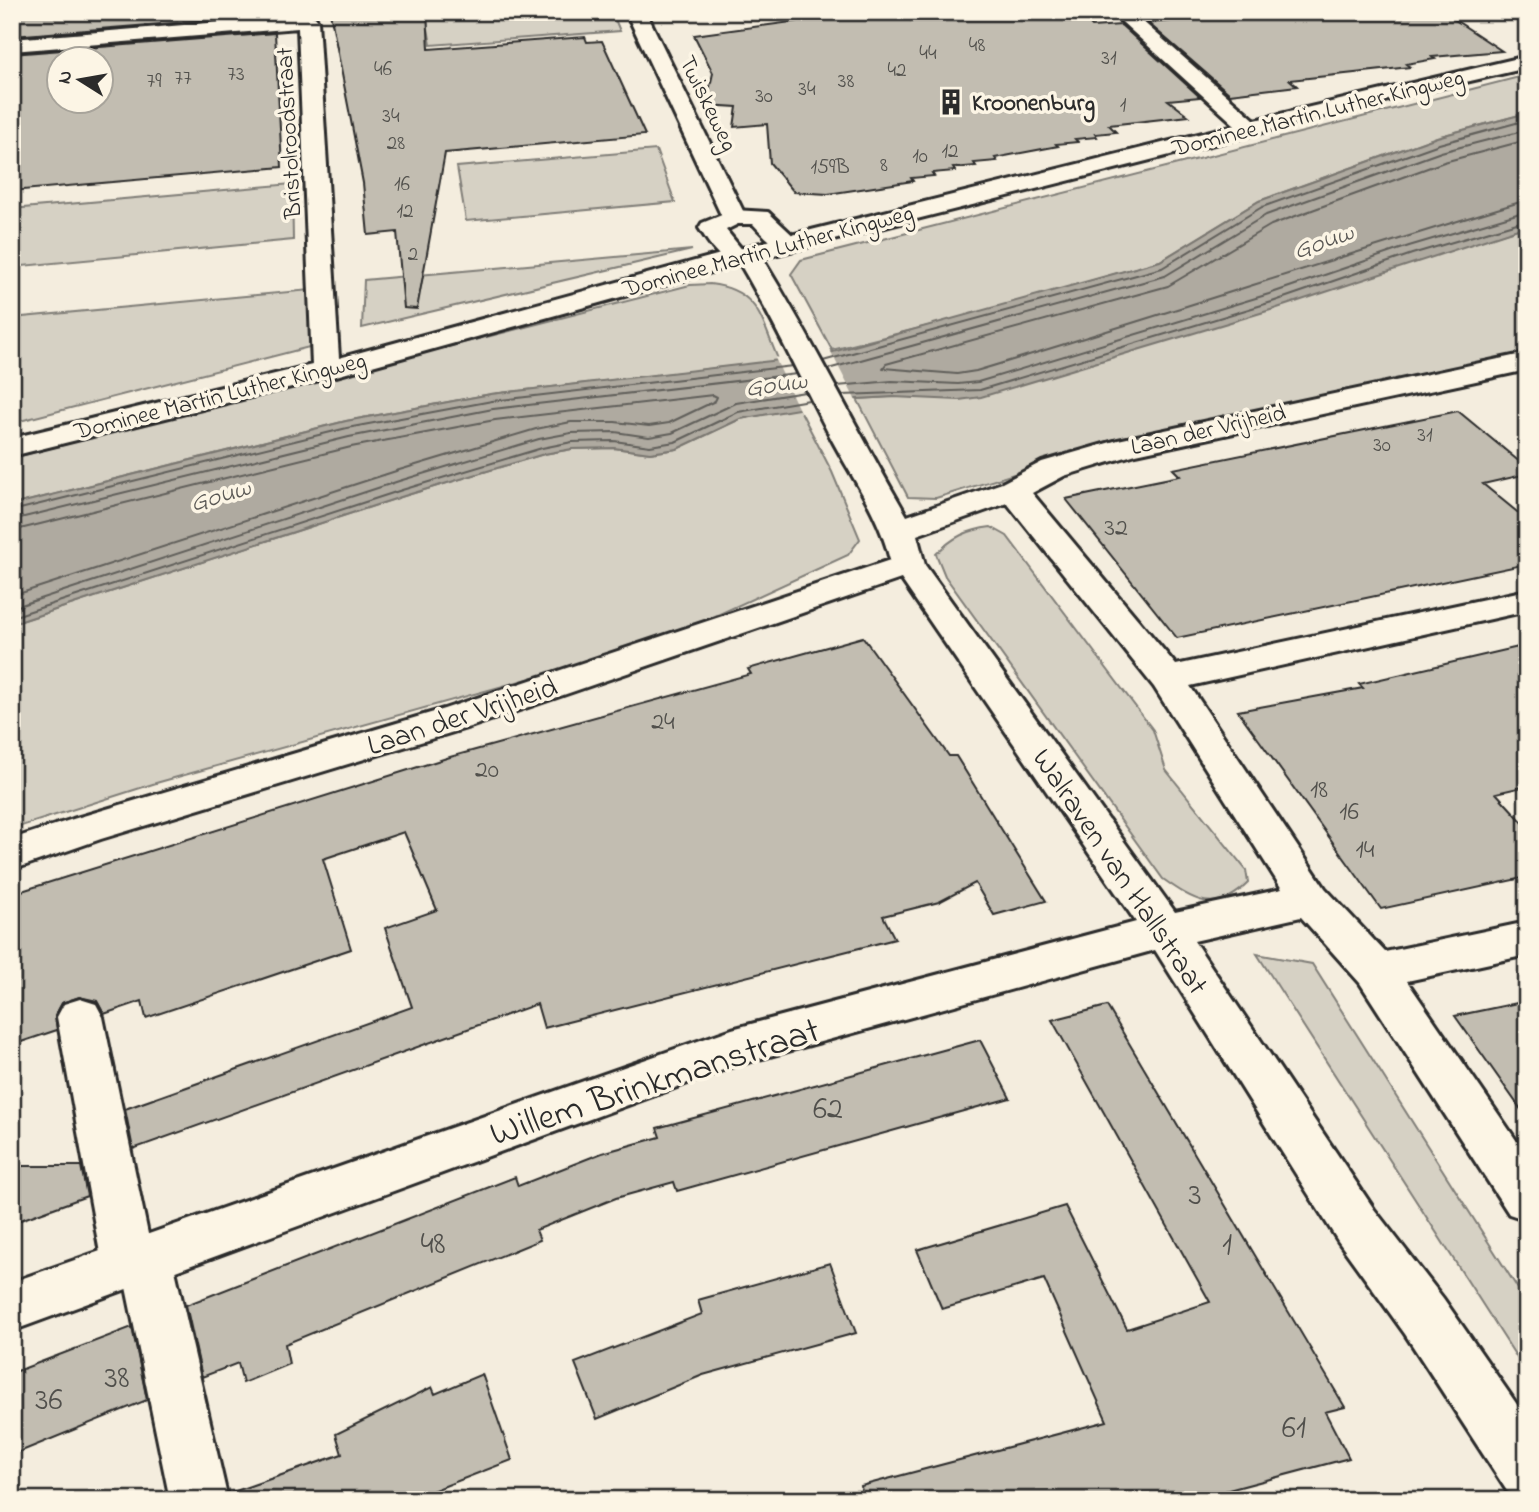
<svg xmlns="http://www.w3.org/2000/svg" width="1539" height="1512" viewBox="0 0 1539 1512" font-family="'Indie Flower',sans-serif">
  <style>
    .green { fill: #d6d1c4; stroke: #807e78; stroke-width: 2 }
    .water { fill: #afaaa0; stroke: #7a7771; stroke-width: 2 }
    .pier { fill: #f4edde }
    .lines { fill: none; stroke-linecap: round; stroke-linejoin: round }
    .shore { stroke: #605e5a; stroke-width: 2 }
    .building { fill: #c2bdb1; stroke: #2b2b2b; stroke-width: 2; fill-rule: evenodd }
    .pedestrian-casing { stroke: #2b2b2b; stroke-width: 6 }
    .minor-casing { stroke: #2b2b2b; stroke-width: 6 }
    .pedestrian { fill: #fcf5e5; fill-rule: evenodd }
    .minor { fill: #fcf5e5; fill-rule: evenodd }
    .labels { text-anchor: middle; stroke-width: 7; stroke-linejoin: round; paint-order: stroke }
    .far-number-label { font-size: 21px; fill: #51504c }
    .far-poi-label { font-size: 24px; font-weight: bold; fill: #2b2b2b; stroke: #fcf5e5; text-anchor: start }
    .far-street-label { font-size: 24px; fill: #2b2b2b; stroke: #fcf5e5 }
    .far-water-label { font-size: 26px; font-style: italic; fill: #595754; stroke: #fcf5e5 }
    .number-label { font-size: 26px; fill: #51504c }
    .street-label { font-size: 30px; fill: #2b2b2b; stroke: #fcf5e5 }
    .near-number-label { font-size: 32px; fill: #51504c }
    .near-street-label { font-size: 37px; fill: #2b2b2b; stroke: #fcf5e5 }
  </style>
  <rect width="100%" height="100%" fill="#f4edde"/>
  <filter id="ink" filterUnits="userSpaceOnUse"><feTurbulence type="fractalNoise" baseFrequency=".0143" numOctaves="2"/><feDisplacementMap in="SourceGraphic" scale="14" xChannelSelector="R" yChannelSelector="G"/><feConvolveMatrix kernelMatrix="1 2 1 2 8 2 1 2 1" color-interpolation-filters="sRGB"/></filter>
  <g filter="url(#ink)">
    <path class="green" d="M425 12H612L620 31 431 45Z
      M1527 75V113L1437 137 1259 201 1160 261 968 316 832 350 791 274 801 260Z
      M656 150 675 202 466 221 457 167Z
      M292 184 293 240 12 267V209Z
      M1527 226V356L1186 425 1079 454 936 498 908 497 857 399 893 397 1414 261Z
      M692 250 362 328 364 280Z
      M710 284C760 290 761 321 779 361L491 394 346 421 12 505V458L690 285Z
      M310 290 317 345 12 423V318Z
      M799 408 832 472 860 539 848 555 687 629 542 675 156 783 12 829V624L404 496 544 454 572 449 614 448 650 453 677 449 740 419Z
      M991 527 1007 536 1153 730 1166 770 1246 870 1248 883C1216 915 1194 901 1163 879L945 576 936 554C953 537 967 530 991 527Z
      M1257 954 1312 964 1527 1303V1367H1523Z"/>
    <path class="water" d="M1527 113V226L1274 309 981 397 959 400 893 397 857 399 740 419 677 449 650 453 614 448 572 449 544 454 404 496 12 624V505L346 421 491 394 822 355 1160 261 1259 201 1437 137Z"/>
    <path class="pier" d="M829 348 857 403 800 412 775 358Z"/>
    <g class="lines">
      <path class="shore" d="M1527 140 1444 162 1271 225 1168 286 886 364 883 368 957 374 976 371C1160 316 1343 255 1527 200
        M823 361 1162 268 1262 207 1439 144 1527 120
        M828 369 1165 276 1266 215 1441 152 1527 130
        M837 386 892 381 958 384 978 382 1269 294 1409 246 1527 211
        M842 395 980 390 1272 302 1412 254 1527 220
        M12 511 347 428 492 401 793 366
        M12 520 349 437 493 409 797 374
        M12 531 351 447 495 420 713 395 717 397 715 401 669 423 649 426 615 422H571L536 429 396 471 12 596
        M12 608 399 481 539 439 571 433 615 432 649 437 672 433 736 403 805 392
        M12 617 402 490 542 448 572 442 614 441 650 446 675 442 738 412 809 400"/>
    </g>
    <path class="building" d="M56 12H274V15L12 36V15Z
      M330 12H427L429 49 585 37 587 42 602 41 645 135 445 153 417 309 404 308 397 232 368 235 363 183Z
      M866 12H900L912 21 976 12H1079L1092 27 1121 25 1200 97 1168 100 1189 116 1109 125 1116 132 1095 134 1097 137 1075 139 1078 142 1056 144 1058 146 995 158 997 161 974 163 976 166 953 168 955 171 932 173 934 176 911 178 913 181 828 194 794 192 770 163 767 124 734 127 737 107 706 105 713 73 694 35Z
      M1278 12H1443L1502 51 1432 57 1435 59 1406 64 1410 67 1290 80 1297 86 1230 94 1148 23Z
      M275 33 282 167 12 191V54ZM60 60H102V102H60Z
      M1458 411 1527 468V474L1483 484 1527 520V564L1177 638 1066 499 1180 476 1173 469Z
      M863 637 949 756H956L1046 901 994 915 975 883 939 902 883 916 895 939 544 1028 537 1004 133 1149 125 1109 412 1007 385 928 437 910 404 832 323 859 351 949 146 1018 142 1001 104 1014 97 1001 79 997 62 1003 55 1016 57 1030 12 1045V894L450 757 751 674 748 669Z
      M1527 645V786L1496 793 1527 827V877L1381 909 1238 711 1363 688 1359 684Z
      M1527 1001V1118L1455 1016Z
      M1107 1006 1345 1407 1325 1412 1349 1458 1191 1500H863L861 1486 1107 1421 1044 1279 942 1309 917 1250 1065 1206 1127 1329 1210 1302 1052 1020Z
      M980 1040 1010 1098 677 1191 674 1182 616 1198 536 1230 540 1240 285 1344 289 1364 243 1383 238 1363 202 1377 186 1305 515 1177 518 1186 602 1153 660 1137 657 1128Z
      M12 1166H81L87 1196 12 1223Z
      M830 1263 856 1333 703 1375 597 1419 575 1363 702 1314 698 1300Z
      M132 1327 147 1400 12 1455V1373Z
      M482 1374 512 1460 409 1500H231L230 1493 342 1454 336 1434 432 1387 435 1394Z"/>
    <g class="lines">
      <g class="pedestrian-casing">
        <path id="pedestrian" d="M734 210 768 212 801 243 797 248C777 253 766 237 753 224H738L726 230 748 257 744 262C722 268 710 244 699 228L702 223Z
          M80 999 96 1004 103 1017 148 1234 164 1240 172 1257 228 1500H170L126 1287 110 1281 102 1264 57 1017 64 1004Z"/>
      </g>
      <g class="minor-casing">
        <path id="minor" d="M626 12H646L746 217 743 222 734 224 725 222 722 217Z
          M1111 12H1132L1255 120 1527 56V68L1400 97 762 258C814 342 857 431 907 516L1002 483 1042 462 1118 440 1527 353V370L1136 454 1064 476 1032 493 1176 665 1527 590V611L1190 686 1325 888 1385 952 1527 922V955L1407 981 1527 1156V1220L1509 1214 1360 983 1301 917 1194 941 1374 1209 1443 1298 1527 1419V1499L1507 1491 1405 1334 1338 1241 1155 950 737 1065 12 1331V1282L732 1029 1136 922 901 579 470 727 101 839 12 870V839L73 819 444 709 890 560C879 515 854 481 832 440 801 381 774 321 740 264L336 376 12 456V438L312 365 298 28 12 51V39L308 15 315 17 318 21 339 358 779 238 1235 125ZM1007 503 1154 687 1282 889 1175 912 925 565 917 535Z"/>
      </g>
      <use href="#pedestrian" class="pedestrian"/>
      <use href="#minor" class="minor"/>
    </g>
  </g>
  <defs>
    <g id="building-bare" transform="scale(2.1)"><path d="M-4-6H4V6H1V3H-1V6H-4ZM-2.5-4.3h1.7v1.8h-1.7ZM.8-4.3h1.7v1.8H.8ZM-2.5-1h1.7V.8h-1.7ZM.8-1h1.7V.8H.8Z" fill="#2b2b2b" stroke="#fcf5e5" stroke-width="2.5" paint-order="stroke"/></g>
  </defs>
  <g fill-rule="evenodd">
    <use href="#building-bare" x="951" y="102"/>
  </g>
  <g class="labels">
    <g class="far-number-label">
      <text x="977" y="51">48</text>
      <text x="928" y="59">44</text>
      <text x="1109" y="64">31</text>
      <text x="383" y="75">46</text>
      <text x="897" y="76">42</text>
      <text x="236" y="80">73</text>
      <text x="183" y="84">77</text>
      <text x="154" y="87">79</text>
      <text x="846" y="87">38</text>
      <text x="807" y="95">34</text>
      <text x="764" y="102">30</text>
      <text x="1123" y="111">1</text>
      <text x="391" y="122">34</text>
      <text x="396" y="149">28</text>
      <text x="950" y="157">12</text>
      <text x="920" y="162">10</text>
      <text x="884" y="171">8</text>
      <text x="830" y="173">159B</text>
      <text x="402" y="190">16</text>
      <text x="405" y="217">12</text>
      <text x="413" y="260">2</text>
      <text x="1425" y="441">31</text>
      <text x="1382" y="451">30</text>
    </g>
    <g class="far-poi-label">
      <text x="972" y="110">Kroonenburg</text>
    </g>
    <g class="far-street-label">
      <text transform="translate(709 103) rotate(64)" y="8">Twiskeweg</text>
      <text transform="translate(1318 112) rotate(-14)" y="8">Dominee Martin Luther Kingweg</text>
      <text transform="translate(288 133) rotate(-93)" y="8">Bristolroodstraat</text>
      <text transform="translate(768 250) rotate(-15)" y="8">Dominee Martin Luther Kingweg</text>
      <text transform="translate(220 395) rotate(-14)" y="8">Dominee Martin Luther Kingweg</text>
      <text transform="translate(1208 429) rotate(-13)" y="8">Laan der Vrijheid</text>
    </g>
    <g class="far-water-label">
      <text transform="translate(1323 240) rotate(-20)" y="9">Gouw</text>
      <text transform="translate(776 383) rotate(-8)" y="9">Gouw</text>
      <text transform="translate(220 494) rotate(-17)" y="9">Gouw</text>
    </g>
    <g class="number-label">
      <text x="1116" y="535">32</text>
      <text x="663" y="729">24</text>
      <text x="487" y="777">20</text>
      <text x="1319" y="797">18</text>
      <text x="1349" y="819">16</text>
      <text x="1365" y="857">14</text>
    </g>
    <g class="street-label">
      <text transform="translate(462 715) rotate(-18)" y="10">Laan der Vrijheid</text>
      <text transform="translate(1121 871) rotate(56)" y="10">Walraven van Hallstraat</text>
    </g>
    <g class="near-number-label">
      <text x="828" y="1118">62</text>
      <text x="1195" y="1204">3</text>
      <text x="433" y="1253">48</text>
      <text x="1227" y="1254">1</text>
      <text x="117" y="1387">38</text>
      <text x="49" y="1409">36</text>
      <text x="1294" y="1437">61</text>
    </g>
    <g class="near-street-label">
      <text transform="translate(654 1080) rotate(-18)" y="13">Willem Brinkmanstraat</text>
    </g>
  </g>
  <rect width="1539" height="1512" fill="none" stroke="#fcf5e5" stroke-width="42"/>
  <rect x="21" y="21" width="1497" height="1470" fill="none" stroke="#2b2b2b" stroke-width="2.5" filter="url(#ink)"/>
  <g transform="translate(80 80) rotate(281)"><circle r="33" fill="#fcf5e5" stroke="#a8a49b" stroke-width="2"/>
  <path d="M0-5L12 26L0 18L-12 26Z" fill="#2b2b2b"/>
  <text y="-10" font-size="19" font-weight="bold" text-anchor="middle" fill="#2b2b2b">N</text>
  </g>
</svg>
